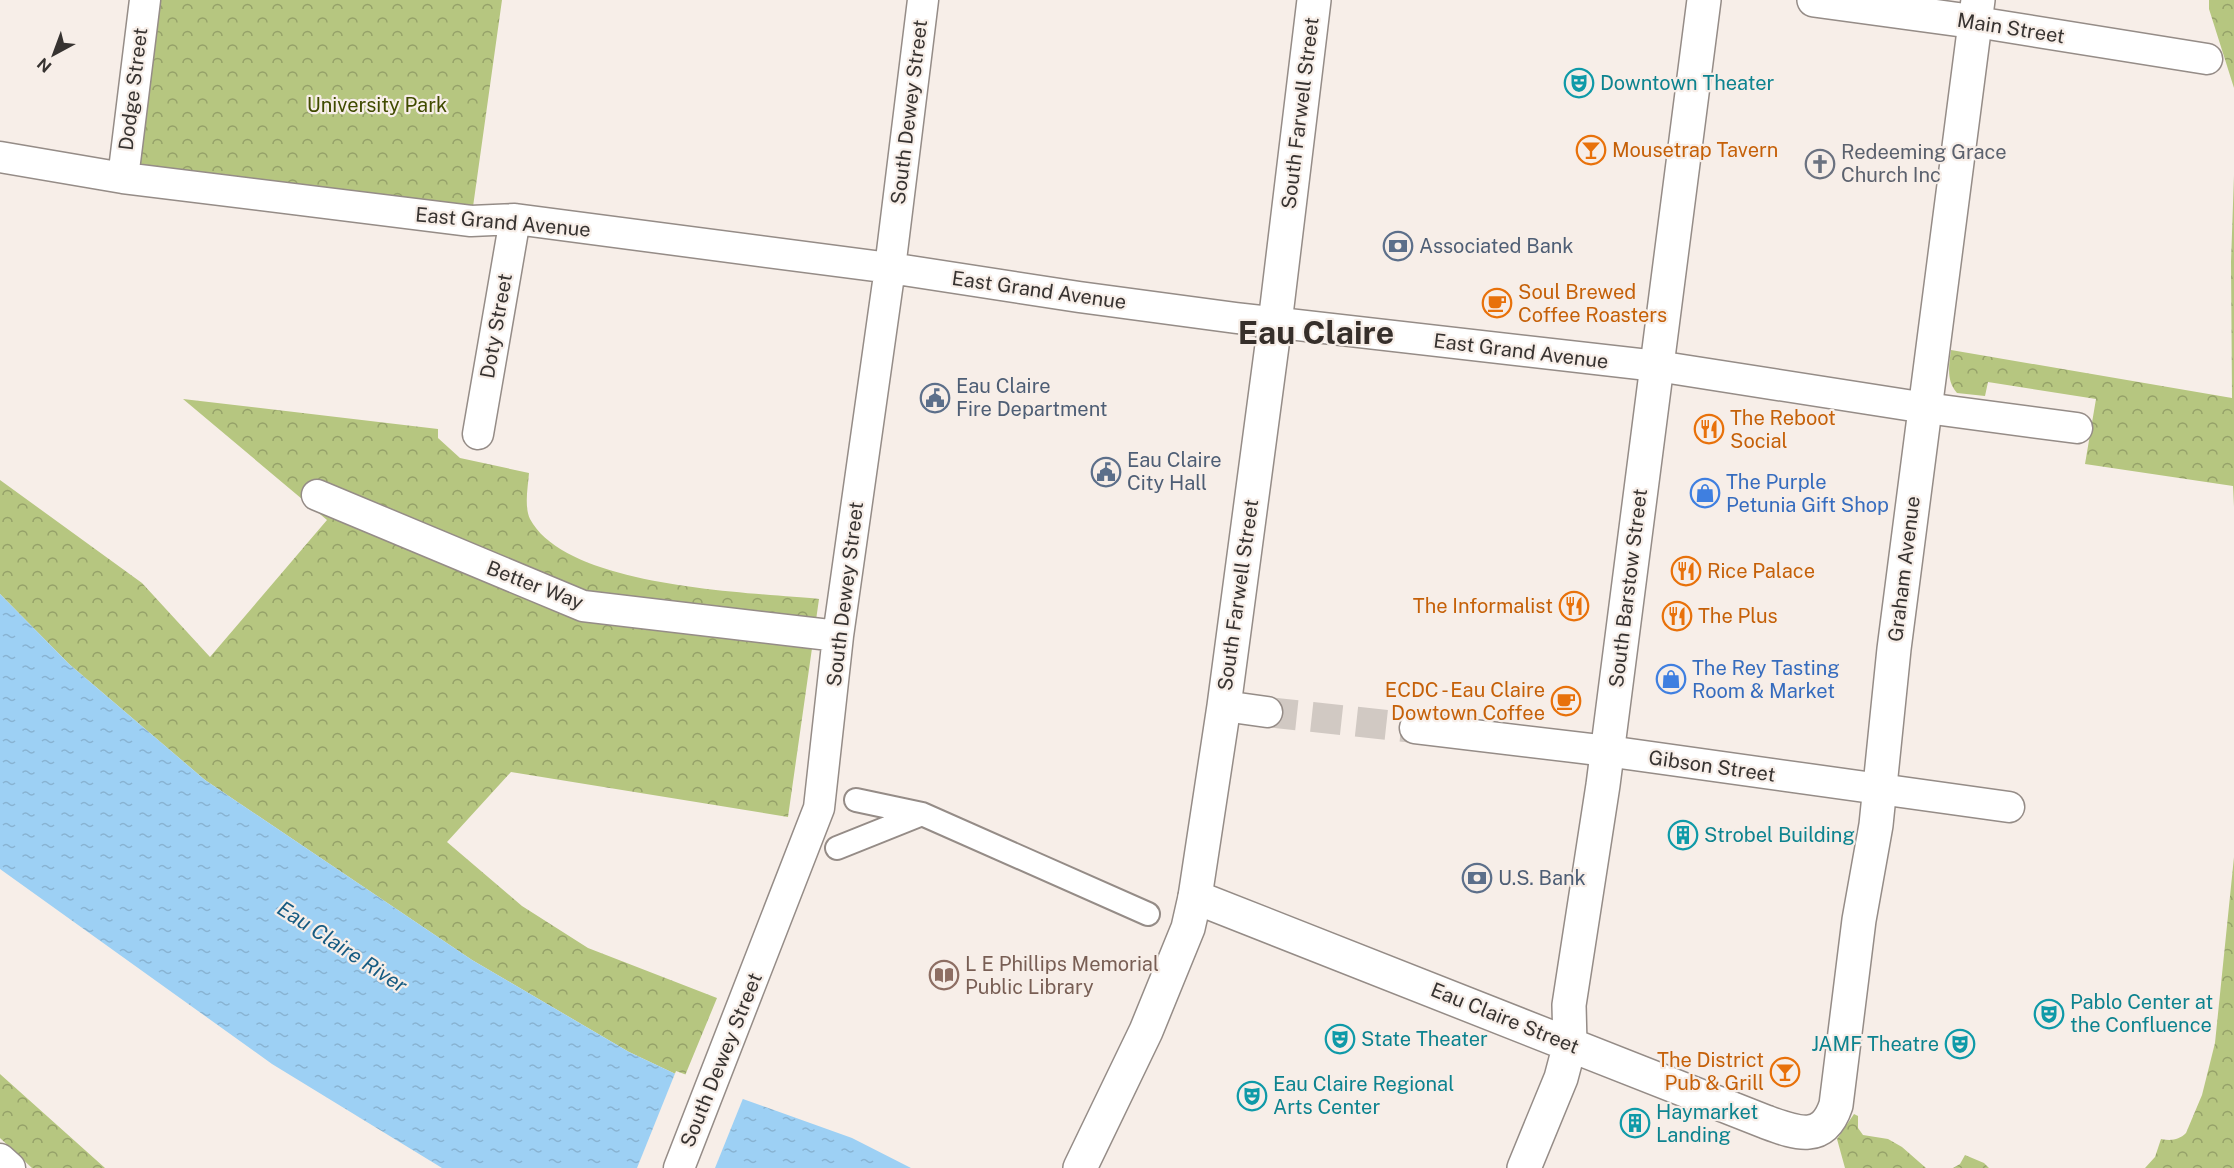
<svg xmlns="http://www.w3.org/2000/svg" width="2234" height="1168" viewBox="0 0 2234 1168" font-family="'Public Sans',sans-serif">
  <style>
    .park { fill: url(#park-crowns) }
    .water { fill: url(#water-ripples) }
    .pier { fill: #f7eee8 }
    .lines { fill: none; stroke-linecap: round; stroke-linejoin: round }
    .minor-tunnel { stroke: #d1c9c3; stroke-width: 30; stroke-dasharray: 30 15; stroke-linecap: butt }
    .pedestrian-casing { stroke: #958c87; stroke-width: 26 }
    .minor-casing { stroke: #958c87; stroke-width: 33 }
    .tertiary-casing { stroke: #958c87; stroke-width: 36 }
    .secondary-casing { stroke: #958c87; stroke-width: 36 }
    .pedestrian { stroke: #fff; stroke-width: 22 }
    .minor { stroke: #fff; stroke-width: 30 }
    .tertiary { stroke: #fff; stroke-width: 33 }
    .secondary { stroke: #fff; stroke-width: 33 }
    .labels { text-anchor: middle; stroke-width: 4.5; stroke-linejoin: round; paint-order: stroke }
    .street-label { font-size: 20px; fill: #373331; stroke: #f7eee8 }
    .culture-label { font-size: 20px; fill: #0d838f; stroke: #f7eee8; text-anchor: start }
    .park-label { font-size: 20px; fill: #404b00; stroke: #f7eee8 }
    .food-label { font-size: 20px; fill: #c56008; stroke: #f7eee8; text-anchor: start }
    .worship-label { font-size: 20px; fill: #5b616d; stroke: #f7eee8; text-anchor: start }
    .service-label { font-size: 20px; fill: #4e5e75; stroke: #f7eee8; text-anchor: start }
    .shop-label { font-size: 20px; fill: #366cbe; stroke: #f7eee8; text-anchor: start }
    .education-label { font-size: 20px; fill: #785e54; stroke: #f7eee8; text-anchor: start }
    .water-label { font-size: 21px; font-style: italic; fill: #165b82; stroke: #f7eee8 }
    .town-label { font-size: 32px; font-weight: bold; fill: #362f2b; stroke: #f7eee8 }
  </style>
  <defs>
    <pattern id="park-crowns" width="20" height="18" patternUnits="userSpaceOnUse" patternTransform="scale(1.5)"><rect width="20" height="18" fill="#b6c680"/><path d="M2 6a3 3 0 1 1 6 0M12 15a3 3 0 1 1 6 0" fill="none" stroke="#95a169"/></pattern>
    <pattern id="water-ripples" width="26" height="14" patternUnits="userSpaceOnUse" patternTransform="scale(1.5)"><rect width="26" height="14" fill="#9dd0f4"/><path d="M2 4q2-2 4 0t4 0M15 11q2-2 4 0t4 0" fill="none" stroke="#88b3d2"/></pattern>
  </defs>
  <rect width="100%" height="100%" fill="#f7eee8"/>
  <path class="park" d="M145 0H502L471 221 123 178Z
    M2209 0H2234V88L2209 9Z
    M2234 175V507L2233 486 2085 464 2096 399 1988 382 1985 396 1957 393C1946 381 1949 365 1951 350L2232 398 2231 262Z
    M183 399 438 429V438L460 458 529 473C528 487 524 506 530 519 567 588 748 592 819 599L788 817 511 772 447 842 522 906 588 948 717 998 684 1078 629 1052 472 960 205 780 69 664 0 594V480L142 583 210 657 327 520Z
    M2234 857V1168H2145L2155 1157 2161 1139C2171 1141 2179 1140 2186 1133L2202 1095 2215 1043Z
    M0 1074 105 1168H32L0 1138Z
    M1854 1114 1858 1116V1128L1863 1135 1888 1139 1902 1147 1926 1168H1845L1837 1139Z
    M1965 1155 1984 1163 1989 1168H1953L1960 1164Z"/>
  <path class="water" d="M0 594 69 664 205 780 472 960 629 1052 684 1078 852 1138 911 1168H442L272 1064 0 869Z"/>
  <path class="pier" d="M676 1071 744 1096 715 1168H637Z"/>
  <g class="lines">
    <path class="minor-tunnel" d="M1267 712 1415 728"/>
    <g class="pedestrian-casing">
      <path id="pedestrian" d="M856 800 922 814 1148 914
        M837 848 922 814"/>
    </g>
    <g class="minor-casing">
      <path id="minor" d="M1976 22 2207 59
        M0 157 123 178 471 221 515 219 890 268 1079 297 1236 318 1657 366 1926 408 2077 428
        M123 178 145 0
        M478 434 515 219
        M317 495 583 606 838 636
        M1224 706 1267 712
        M1415 728 1607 751 2009 807
        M0 1159 10 1168
        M679 1168 819 808 838 636 890 268 923 0"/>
    </g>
    <g class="tertiary-casing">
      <path id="tertiary" d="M1814 0 1976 22
        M1195 897 1766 1122C1796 1133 1823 1144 1836 1105L1859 920 1876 825 1894 649 1978 0
        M1524 1168 1561 1078 1570 1044 1569 1005 1603 785 1704 0"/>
    </g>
    <g class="secondary-casing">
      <path id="secondary" d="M1080 1168 1146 1031 1188 928 1195 897 1224 706 1275 323 1314 0"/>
    </g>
    <use href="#pedestrian" class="pedestrian"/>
    <use href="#minor" class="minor"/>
    <use href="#tertiary" class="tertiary"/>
    <use href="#secondary" class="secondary"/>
  </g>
  <defs>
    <g id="theatre-ring" transform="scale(1.5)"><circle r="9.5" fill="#f7eee8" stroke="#0f9aa8" stroke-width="1.5"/><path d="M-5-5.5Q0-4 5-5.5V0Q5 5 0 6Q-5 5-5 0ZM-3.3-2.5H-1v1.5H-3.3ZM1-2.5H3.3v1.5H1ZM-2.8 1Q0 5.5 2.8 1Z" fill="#0f9aa8"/></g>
    <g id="bar-ring" transform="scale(1.5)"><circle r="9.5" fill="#f7eee8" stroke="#e8710a" stroke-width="1.5"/><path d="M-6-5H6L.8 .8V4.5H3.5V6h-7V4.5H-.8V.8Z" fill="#e8710a"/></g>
    <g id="church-ring" transform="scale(1.5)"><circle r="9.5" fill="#f7eee8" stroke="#6b7280" stroke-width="1.5"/><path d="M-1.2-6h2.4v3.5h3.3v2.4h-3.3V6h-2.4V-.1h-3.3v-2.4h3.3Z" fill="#6b7280"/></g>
    <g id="bank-ring" transform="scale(1.5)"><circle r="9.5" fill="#f7eee8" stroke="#5c6f8a" stroke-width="1.5"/><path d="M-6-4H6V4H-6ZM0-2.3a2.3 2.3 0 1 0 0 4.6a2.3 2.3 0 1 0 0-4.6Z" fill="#5c6f8a"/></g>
    <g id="cafe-ring" transform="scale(1.5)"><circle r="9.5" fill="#f7eee8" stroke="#e8710a" stroke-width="1.5"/><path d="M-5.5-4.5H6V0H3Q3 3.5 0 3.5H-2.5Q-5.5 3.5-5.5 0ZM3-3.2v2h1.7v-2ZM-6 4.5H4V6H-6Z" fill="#e8710a"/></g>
    <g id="civic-ring" transform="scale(1.5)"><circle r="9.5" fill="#f7eee8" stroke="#5c6f8a" stroke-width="1.5"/><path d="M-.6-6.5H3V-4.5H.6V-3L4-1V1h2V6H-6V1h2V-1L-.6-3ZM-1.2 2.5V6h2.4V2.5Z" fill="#5c6f8a"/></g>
    <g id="restaurant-ring" transform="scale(1.5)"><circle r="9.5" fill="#f7eee8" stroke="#e8710a" stroke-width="1.5"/><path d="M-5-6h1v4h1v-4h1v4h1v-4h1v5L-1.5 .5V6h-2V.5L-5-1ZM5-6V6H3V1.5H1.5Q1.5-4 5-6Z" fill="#e8710a"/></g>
    <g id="shop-ring" transform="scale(1.5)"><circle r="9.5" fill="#f7eee8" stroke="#3f7fe0" stroke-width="1.5"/><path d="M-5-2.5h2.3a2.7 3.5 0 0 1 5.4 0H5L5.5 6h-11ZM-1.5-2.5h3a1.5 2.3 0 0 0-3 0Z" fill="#3f7fe0"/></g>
    <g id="building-ring" transform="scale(1.5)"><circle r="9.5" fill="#f7eee8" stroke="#0f9aa8" stroke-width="1.5"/><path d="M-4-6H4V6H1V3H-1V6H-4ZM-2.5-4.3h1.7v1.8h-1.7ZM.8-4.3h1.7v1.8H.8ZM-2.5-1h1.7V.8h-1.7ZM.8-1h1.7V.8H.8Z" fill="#0f9aa8"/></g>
    <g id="library-ring" transform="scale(1.5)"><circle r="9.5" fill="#f7eee8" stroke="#8d6e63" stroke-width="1.5"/><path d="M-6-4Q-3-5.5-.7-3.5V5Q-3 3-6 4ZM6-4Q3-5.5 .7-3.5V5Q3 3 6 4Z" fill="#8d6e63"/></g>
  </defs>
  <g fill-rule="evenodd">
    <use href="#theatre-ring" x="1579" y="83"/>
    <use href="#bar-ring" x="1591" y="150"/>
    <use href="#church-ring" x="1820" y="164"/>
    <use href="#bank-ring" x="1398" y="246"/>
    <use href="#cafe-ring" x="1497" y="303"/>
    <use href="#civic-ring" x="935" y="398"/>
    <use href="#restaurant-ring" x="1709" y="429"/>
    <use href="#civic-ring" x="1106" y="472"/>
    <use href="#shop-ring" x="1705" y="493"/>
    <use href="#restaurant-ring" x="1686" y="571"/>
    <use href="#restaurant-ring" x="1574" y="606"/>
    <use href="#restaurant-ring" x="1677" y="616"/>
    <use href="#shop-ring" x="1671" y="679"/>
    <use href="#cafe-ring" x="1566" y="701"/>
    <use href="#building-ring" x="1683" y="835"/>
    <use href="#bank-ring" x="1477" y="878"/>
    <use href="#library-ring" x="944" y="975"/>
    <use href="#theatre-ring" x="2049" y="1014"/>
    <use href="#theatre-ring" x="1340" y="1039"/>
    <use href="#theatre-ring" x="1960" y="1044"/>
    <use href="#bar-ring" x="1785" y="1072"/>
    <use href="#theatre-ring" x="1252" y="1096"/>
    <use href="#building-ring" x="1635" y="1123"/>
  </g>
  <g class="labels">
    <g class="street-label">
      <text transform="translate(2011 28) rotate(9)" y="7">Main Street</text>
      <text transform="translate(133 89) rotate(-83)" y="7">Dodge Street</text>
      <text transform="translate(909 112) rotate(-83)" y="7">South Dewey Street</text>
      <text transform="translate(1300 113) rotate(-83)" y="7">South Farwell Street</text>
      <text transform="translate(503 222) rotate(5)" y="7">East Grand Avenue</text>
      <text transform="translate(1039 290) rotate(8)" y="7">East Grand Avenue</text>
      <text transform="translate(496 326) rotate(-80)" y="7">Doty Street</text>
      <text transform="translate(1521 351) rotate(7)" y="7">East Grand Avenue</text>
      <text transform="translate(1904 569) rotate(-83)" y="7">Graham Avenue</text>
      <text transform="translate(535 585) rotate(21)" y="7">Better Way</text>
      <text transform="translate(1628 588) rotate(-83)" y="7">South Barstow Street</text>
      <text transform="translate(845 594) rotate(-83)" y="7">South Dewey Street</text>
      <text transform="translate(1238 595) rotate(-82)" y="7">South Farwell Street</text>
      <text transform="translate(1712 766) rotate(8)" y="7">Gibson Street</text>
      <text transform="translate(1505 1018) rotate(22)" y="7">Eau Claire Street</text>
      <text transform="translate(721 1060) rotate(-68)" y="7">South Dewey Street</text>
    </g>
    <g class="culture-label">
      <text x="1600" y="90">Downtown Theater</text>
      <text x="1704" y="842">Strobel Building</text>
      <text x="2070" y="1009">Pablo Center at<tspan x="2070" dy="23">the Confluence</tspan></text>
      <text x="1361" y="1046">State Theater</text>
      <text x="1939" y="1051" text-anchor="end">JAMF Theatre</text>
      <text x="1273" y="1091">Eau Claire Regional<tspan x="1273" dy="23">Arts Center</tspan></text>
      <text x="1656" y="1119">Haymarket<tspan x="1656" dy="23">Landing</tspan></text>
    </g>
    <g class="park-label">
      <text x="377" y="112">University Park</text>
    </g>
    <g class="food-label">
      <text x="1612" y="157">Mousetrap Tavern</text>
      <text x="1518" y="299">Soul Brewed<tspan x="1518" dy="23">Coffee Roasters</tspan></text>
      <text x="1730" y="425">The Reboot<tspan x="1730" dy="23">Social</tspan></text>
      <text x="1707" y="578">Rice Palace</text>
      <text x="1553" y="613" text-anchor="end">The Informalist</text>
      <text x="1698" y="623">The Plus</text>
      <text x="1545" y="697" text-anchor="end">ECDC - Eau Claire<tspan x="1545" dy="23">Dowtown Coffee</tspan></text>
      <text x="1764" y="1067" text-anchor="end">The District<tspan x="1764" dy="23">Pub &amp; Grill</tspan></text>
    </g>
    <g class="worship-label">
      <text x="1841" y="159">Redeeming Grace<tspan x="1841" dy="23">Church Inc</tspan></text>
    </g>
    <g class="service-label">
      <text x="1419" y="253">Associated Bank</text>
      <text x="956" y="393">Eau Claire<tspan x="956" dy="23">Fire Department</tspan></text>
      <text x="1127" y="467">Eau Claire<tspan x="1127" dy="23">City Hall</tspan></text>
      <text x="1498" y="885">U.S. Bank</text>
    </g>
    <g class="shop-label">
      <text x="1726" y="489">The Purple<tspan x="1726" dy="23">Petunia Gift Shop</tspan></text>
      <text x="1692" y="675">The Rey Tasting<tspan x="1692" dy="23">Room &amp; Market</tspan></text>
    </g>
    <g class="education-label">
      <text x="965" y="971">L E Phillips Memorial<tspan x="965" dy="23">Public Library</tspan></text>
    </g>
    <g class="water-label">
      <text transform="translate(342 947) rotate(33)" y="7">Eau Claire River</text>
    </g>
    <g class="town-label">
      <text x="1316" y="344">Eau Claire</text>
    </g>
  </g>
  <g transform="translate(54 54) rotate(221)" stroke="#f7eee8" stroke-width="4.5" paint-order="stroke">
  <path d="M0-4.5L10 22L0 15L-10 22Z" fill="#373331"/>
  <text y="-9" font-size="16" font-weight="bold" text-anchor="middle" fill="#373331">N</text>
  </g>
</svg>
